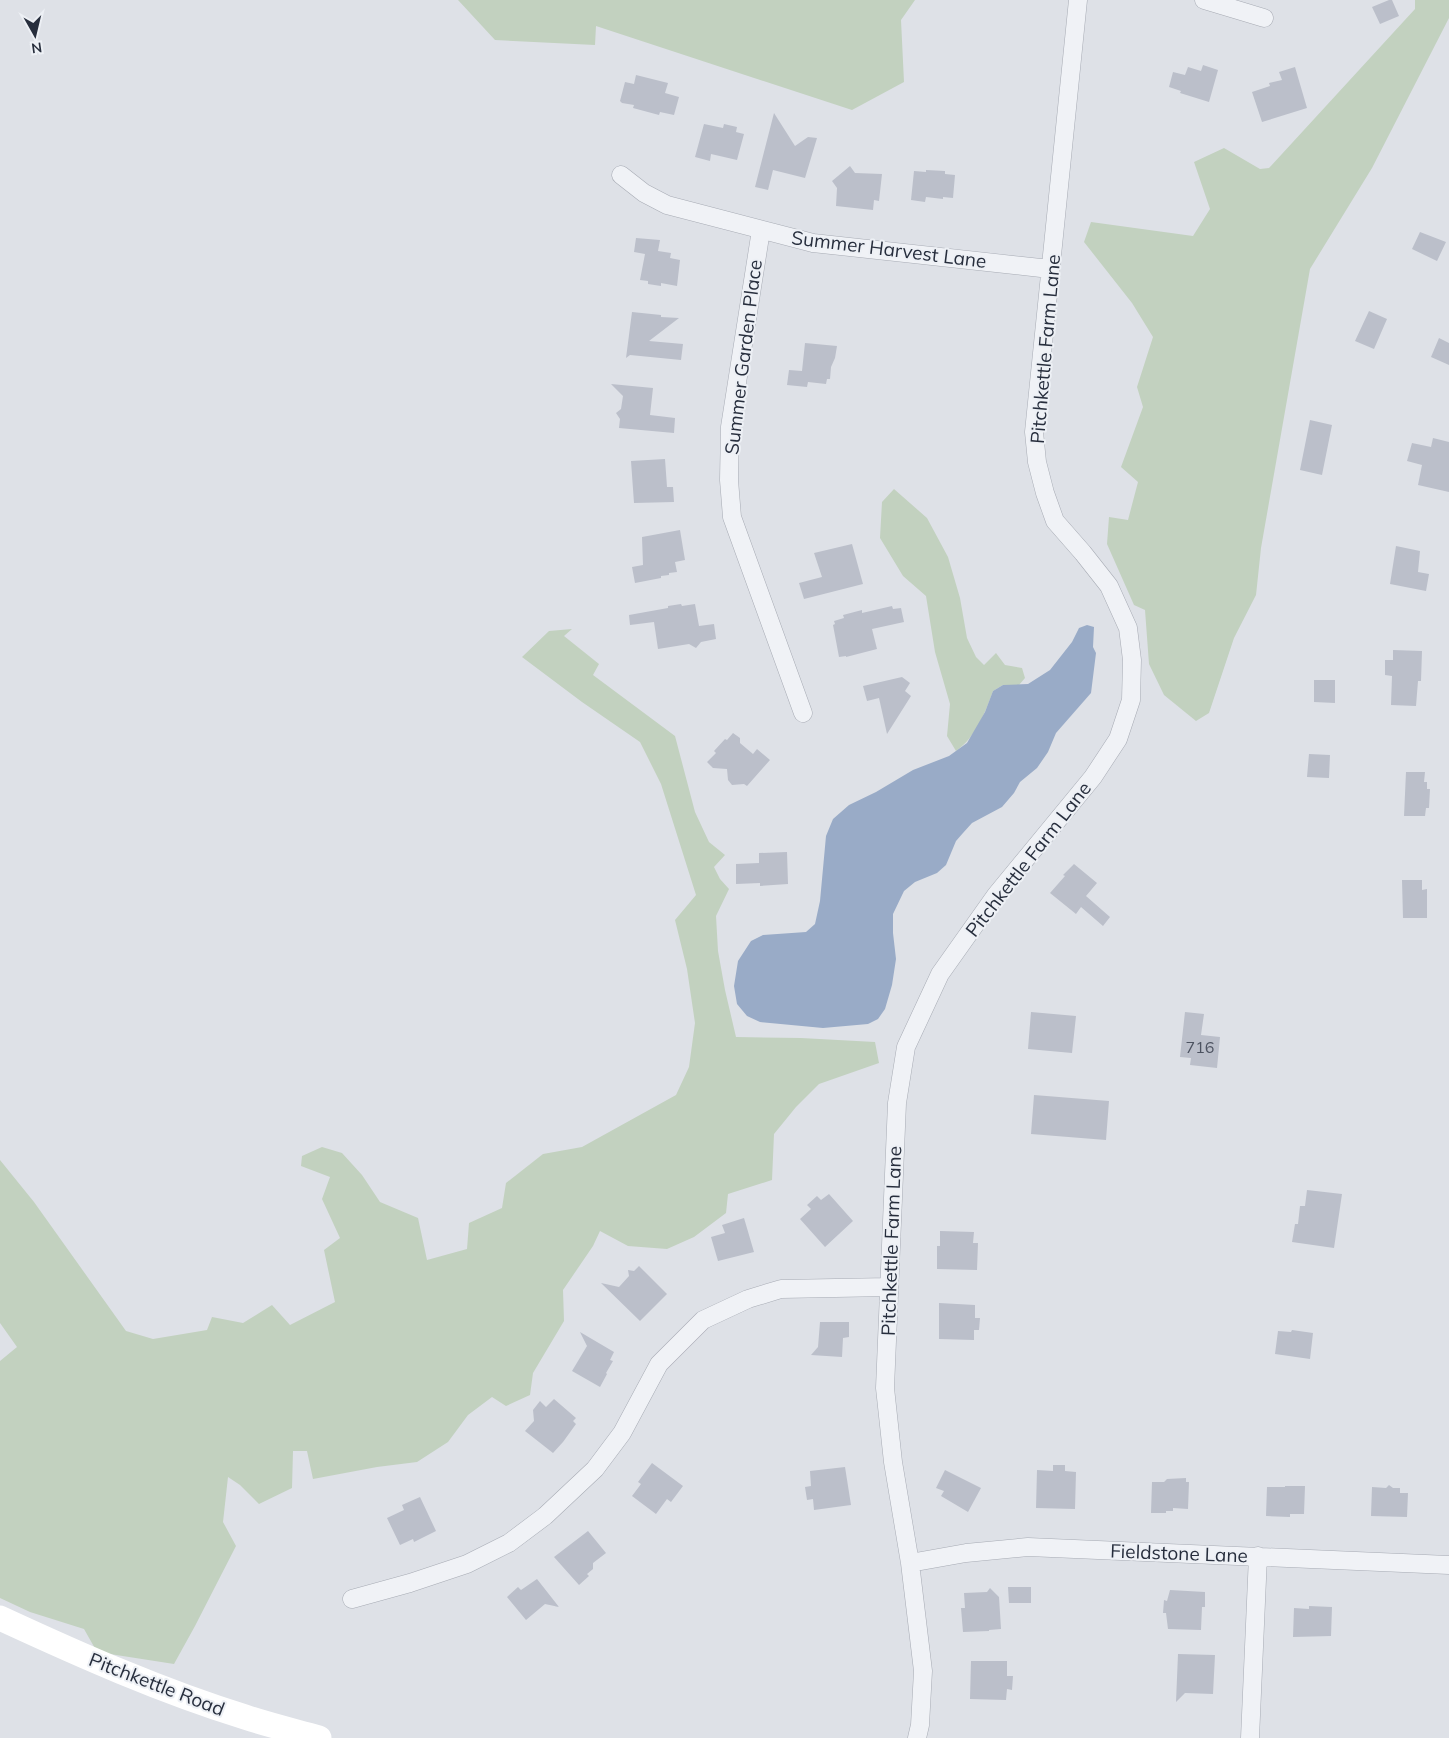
<svg xmlns="http://www.w3.org/2000/svg" width="1449" height="1738" viewBox="0 0 1449 1738" font-family="Mulish,sans-serif">
  <style>
    .green { fill: #c2d1bf }
    .water { fill: #99abc7 }
    .building { fill: #bbbfca }
    .lines { fill: none; stroke-linecap: round; stroke-linejoin: round }
    .minor-casing { stroke: #a7abb4; stroke-width: 19 }
    .minor { stroke: #f0f2f6; stroke-width: 18 }
    .secondary { stroke: #fff; stroke-width: 25 }
    .labels { text-anchor: middle; stroke-width: 4; stroke-linejoin: round; paint-order: stroke }
    .number-label { font-size: 16px; fill: #4c5260 }
    .street-label { font-size: 19px; fill: #272e3d; stroke: #edf0f5 }
  </style>
  <rect width="100%" height="100%" fill="#dee1e7"/>
  <path class="green" d="M458 0H915L901 20 904 82 852 110 596 26 595 45 495 40Z
    M1415 0H1449V18L1372 168 1310 269 1261 548 1256 595 1234 638 1209 713 1196 721 1164 695 1149 664 1145 610 1134 605 1107 544 1109 517 1128 520 1138 482 1121 467 1143 407 1137 387 1153 337 1132 303 1084 242 1091 222 1193 236 1210 209 1194 162 1224 148 1260 169 1269 168 1415 9Z
    M894 489 927 518 948 557 960 598 967 638 976 657 984 665 996 653 1005 665 1022 668 1025 678 1019 685H1003L993 691C985 713 976 737 956 751L947 736 950 704 935 652 926 596 903 576 880 538 882 502Z
    M572 629 564 636 599 664 593 675 675 736 695 812 709 842 725 855 714 867 720 879 729 889 716 916 718 951 725 990 736 1037 801 1038 875 1042 879 1063 819 1084 796 1107 774 1134 772 1180 728 1194 726 1213 694 1237 667 1249 628 1246 600 1231 593 1246 563 1290 564 1321 533 1373 530 1395 506 1406 492 1397 468 1415 448 1442 417 1462 377 1467 313 1479 307 1451H293L292 1488 259 1504 240 1485 228 1477 223 1522 236 1546 195 1626 174 1664 97 1652 84 1629 30 1612 0 1598V1361L17 1347 0 1323V1160L34 1202 126 1331 153 1339 207 1330 212 1317 243 1323 272 1305 290 1325 335 1302 324 1250 340 1238 322 1199 330 1177 301 1166 302 1156 322 1147 342 1153 362 1175 380 1202 418 1218 427 1260 467 1249 469 1223 502 1208 506 1183 543 1154 582 1147 676 1095 689 1067 695 1023 687 969 675 920 696 895 661 784 640 742 582 702 522 657 549 631Z"/>
  <path class="water" d="M1087 625 1094 627 1093 647 1096 653 1091 693 1056 733 1048 752 1037 768 1020 782 1014 793 1002 807 972 823 963 833 956 841 946 865 937 873 915 882 904 891 893 914V933L896 959 892 985 885 1009 878 1019 868 1024 823 1028 760 1022 747 1016 737 1004 734 986 738 961 751 941 763 935 806 932 815 924 820 901 826 836 833 819 849 805 876 792 913 770 949 756 967 743 985 712 993 691 1003 685 1028 684 1050 670 1072 642 1079 628Z"/>
  <path class="building" d="M1389 0H1392L1399 16 1380 24 1372 7Z
    M1203 65 1218 70 1209 102 1180 93 1181 91 1169 87 1173 72 1185 75 1188 67 1201 71Z
    M1295 67 1307 108 1262 122 1252 92 1270 86 1269 83 1282 80 1279 72Z
    M636 75 668 83 665 93 679 97 674 115 660 112 659 115 633 108 634 105 622 103 620 101 625 82 634 84Z
    M774 113 795 146 808 137 817 138 805 178 773 170 768 190 755 187Z
    M704 124 723 128 724 124 737 127 736 132 744 134 737 160 711 154 710 161 695 157Z
    M850 166 855 173 882 174 879 201 874 200 873 210 836 206 837 188 832 181Z
    M926 170 945 171V174L955 175 953 198 943 197V199L926 197 925 202 911 200 914 171 926 172Z
    M1420 232 1446 242 1437 261 1412 249Z
    M636 238 660 240 658 251 671 253 670 258 680 260 677 286 661 283V286L648 284V281L640 280 645 254 634 252Z
    M1369 311 1387 319 1374 349 1355 341Z
    M632 312 661 315V317L679 318 649 341 683 344 681 360 630 355 626 358Z
    M1439 338 1449 343V365L1431 357Z
    M805 343 837 346 835 358 831 367 830 379H827L826 384 808 382 807 387 787 385 789 370 802 371Z
    M611 384 653 388 650 415 675 418 674 433 619 428 620 419 616 413 621 409 623 396Z
    M1310 420 1332 425 1322 475 1300 470Z
    M1433 438 1449 442V492L1418 485 1422 465 1407 461 1412 443 1431 447Z
    M665 459 667 487H673L674 502 634 503 631 461Z
    M680 530 685 560 675 562 677 572 669 573V575L661 576V578L635 583 632 567 643 565 642 537Z
    M852 544 863 584 804 599 799 583 822 577 814 553Z
    M1396 546 1420 551 1418 572 1429 574 1426 591 1390 584Z
    M681 604 682 606 695 604 699 626 714 624 716 639 701 642 696 648 689 644 658 649 654 622 630 625 629 615 668 608V606Z
    M892 606 893 609 901 608 904 622 872 629 877 649 846 657V656L839 657 833 625 835 624 834 621 844 618 843 615 862 610V613Z
    M1393 650 1422 651 1421 681H1418L1416 706 1391 705 1392 676 1385 675V660H1393Z
    M902 677 910 683 905 691 911 696 887 734 879 698 867 701 863 686Z
    M1314 680H1335V703L1314 702Z
    M733 733 740 738V743L753 754 757 749 770 760 747 786 744 784 732 785 728 780 727 769 713 768 707 762 716 753 714 751 725 739 727 740Z
    M1309 754 1330 755 1329 778 1307 777Z
    M1406 772H1425L1424 782H1427V789H1430L1429 808H1426L1425 816H1404Z
    M787 852 788 884 760 886V883L736 884V864L759 863V853Z
    M1074 864 1097 883 1086 896 1110 917 1103 926 1081 907 1076 914 1050 893 1065 876 1063 875Z
    M1402 880H1422V890L1427 889V918H1403Z
    M1031 1012 1076 1016 1072 1053 1028 1049Z
    M1185 1012 1204 1014 1201 1035 1220 1037 1217 1068 1190 1065 1191 1058 1180 1057Z
    M1034 1095 1109 1101 1106 1140 1031 1134Z
    M1307 1190 1342 1194 1334 1248 1292 1242 1295 1224H1298L1300 1206H1305Z
    M829 1194 853 1221 825 1247 800 1219 811 1209 807 1205 817 1196 821 1200Z
    M744 1218 754 1252 718 1261 711 1237 725 1233 722 1225Z
    M940 1231 974 1232 973 1243H978L977 1270 937 1269V1246H940Z
    M639 1266 667 1294 640 1321 601 1283 619 1287 629 1276 628 1270 634 1271Z
    M939 1303 975 1305V1318H980L979 1330H974V1340L939 1339Z
    M820 1322H849V1337L843 1338 842 1357 811 1355 818 1347Z
    M1292 1330 1313 1333 1310 1359 1275 1354 1278 1331 1291 1332Z
    M580 1332 614 1352 610 1360 613 1361 606 1373 607 1374 600 1387 572 1371 587 1346Z
    M554 1399 576 1418 573 1421 576 1424 563 1442 553 1453 525 1431 534 1421 533 1410 540 1401 546 1407Z
    M652 1463 683 1486 671 1502 667 1499 656 1514 632 1496 641 1484 638 1482Z
    M1053 1465H1065V1471L1076 1472 1075 1509 1036 1508 1037 1470 1053 1471Z
    M845 1467 851 1505 814 1510 813 1499 807 1500 805 1487 811 1486 810 1471Z
    M945 1470 981 1488 968 1512 941 1496 944 1491 936 1488Z
    M1186 1478V1482H1189L1188 1509 1173 1508V1511H1166V1513H1151L1152 1482H1164L1167 1479Z
    M1389 1485 1393 1488H1400V1493H1408L1407 1517 1371 1516 1372 1487 1386 1488Z
    M1285 1486H1305L1304 1514H1290V1517L1266 1516 1267 1487H1285Z
    M420 1497 436 1531 414 1542 413 1539 400 1545 387 1518 404 1510 402 1505Z
    M588 1531 606 1553 593 1563V1569L587 1574 589 1576 579 1585 554 1557Z
    M537 1579 559 1607 545 1604 526 1620 507 1597 518 1587 521 1590Z
    M1008 1587H1031V1603H1009Z
    M990 1588 999 1597 1001 1629 989 1630V1631L963 1632 961 1608H965L964 1593 987 1592Z
    M1170 1590 1205 1592V1607H1202L1201 1630 1168 1629 1166 1613H1163L1164 1600 1167 1601Z
    M1309 1606 1332 1607 1331 1636 1293 1637 1294 1608 1309 1609Z
    M1178 1654 1215 1655 1213 1694 1185 1693 1176 1702Z
    M971 1661H1007V1676H1013L1012 1690 1007 1689 1006 1700 970 1699Z"/>
  <g class="lines">
    <g class="minor-casing">
      <path id="minor" d="M1204 0 1264 18
        M621 175 644 193 667 205 813 243 1050 269
        M761 230 730 427 729 480 732 517 803 713
        M910 1563 966 1553 1028 1547 1449 1565
        M352 1599 410 1583 467 1564 509 1543 545 1516 595 1469 622 1433 659 1364 703 1320 748 1299 781 1289 889 1287
        M917 1738 920 1725 923 1671 910 1563 893 1462 885 1388 897 1103 906 1047 940 974 996 895 1093 777 1118 739 1131 700 1132 660 1128 628 1109 586 1083 553 1055 521 1045 493 1037 462 1034 432 1078 0
        M1250 1738 1258 1556"/>
    </g>
    <use href="#minor" class="minor"/>
    <path class="secondary" d="M0 1618C80 1655 161 1691 245 1717 269 1725 294 1731 319 1738"/>
  </g>
  <g class="labels">
    <g class="number-label">
      <text x="1200" y="1053">716</text>
    </g>
    <g class="street-label">
      <text transform="translate(889 249) rotate(7)" y="7">Summer Harvest Lane</text>
      <text transform="translate(1045 349) rotate(-85)" y="7">Pitchkettle Farm Lane</text>
      <text transform="translate(743 357) rotate(-83)" y="7">Summer Garden Place</text>
      <text transform="translate(1028 859) rotate(-52)" y="7">Pitchkettle Farm Lane</text>
      <text transform="translate(891 1241) rotate(-88)" y="7">Pitchkettle Farm Lane</text>
      <text transform="translate(1179 1553) rotate(2)" y="7">Fieldstone Lane</text>
      <text transform="translate(157 1684) rotate(21)" y="7">Pitchkettle Road</text>
    </g>
  </g>
  <g transform="translate(35 35) rotate(172)" stroke="#edf0f5" stroke-width="4" paint-order="stroke">
  <path d="M0-4L9 19L0 12L-9 19Z" fill="#272e3d"/>
  <text y="-8" font-size="14" font-weight="bold" text-anchor="middle" fill="#272e3d">N</text>
  </g>
</svg>
